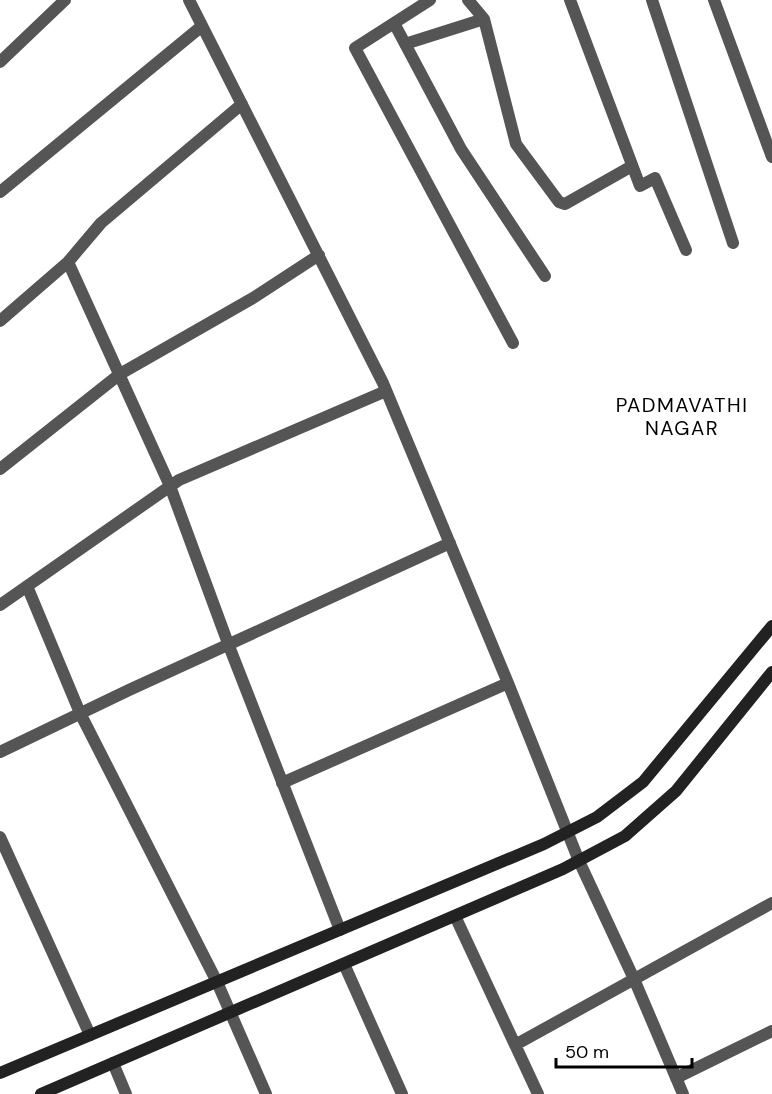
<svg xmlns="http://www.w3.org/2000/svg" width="772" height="1094" viewBox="0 0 772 1094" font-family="'DM Sans',sans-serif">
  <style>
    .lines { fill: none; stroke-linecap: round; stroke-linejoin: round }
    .street { stroke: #555; stroke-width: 12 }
    .secondary { stroke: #222; stroke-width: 12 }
    .labels { text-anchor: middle; stroke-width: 4.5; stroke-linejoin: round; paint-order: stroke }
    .quarter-label { font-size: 20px; letter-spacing: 1.5px; fill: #000; stroke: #fff }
  </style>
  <rect width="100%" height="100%" fill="#fff"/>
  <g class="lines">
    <path class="street" d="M189 0 383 383 508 683 579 861 634 979 683 1094
      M430 0 355 48 513 343
      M468 0 484 19 516 144 559 202 565 204 632 166
      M570 0 640 186 655 178 686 250
      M652 0 733 243
      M714 0 772 157
      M394 23 461 149 545 276
      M405 44 484 19
      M0 62 65 0
      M0 192 202 26
      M68 262 170 486 229 646 340 930
      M0 321 68 262 101 223 242 104
      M0 469 120 374 253 298 319 255
      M27 586 80 713 217 982 266 1094
      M0 605 179 480 386 391
      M0 752 129 690 450 543
      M282 783 508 683
      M0 837 90 1035
      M455 916 538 1094
      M344 964 402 1094
      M515 1045 772 903
      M113 1063 126 1094
      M676 1078 772 1031"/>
    <path class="secondary" d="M0 1073 544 844 597 817 643 782 772 626
      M41 1094 563 869 625 836 676 791 772 672"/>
  </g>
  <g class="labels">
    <g class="quarter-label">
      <text x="682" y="412">PADMAVATHI<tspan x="682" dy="23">NAGAR</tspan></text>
    </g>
  </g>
  <path d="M556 1058v9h136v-9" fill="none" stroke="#000000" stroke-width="3"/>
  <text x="565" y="1058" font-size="18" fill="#000000" stroke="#ffffff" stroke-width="4.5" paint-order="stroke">50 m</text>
</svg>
